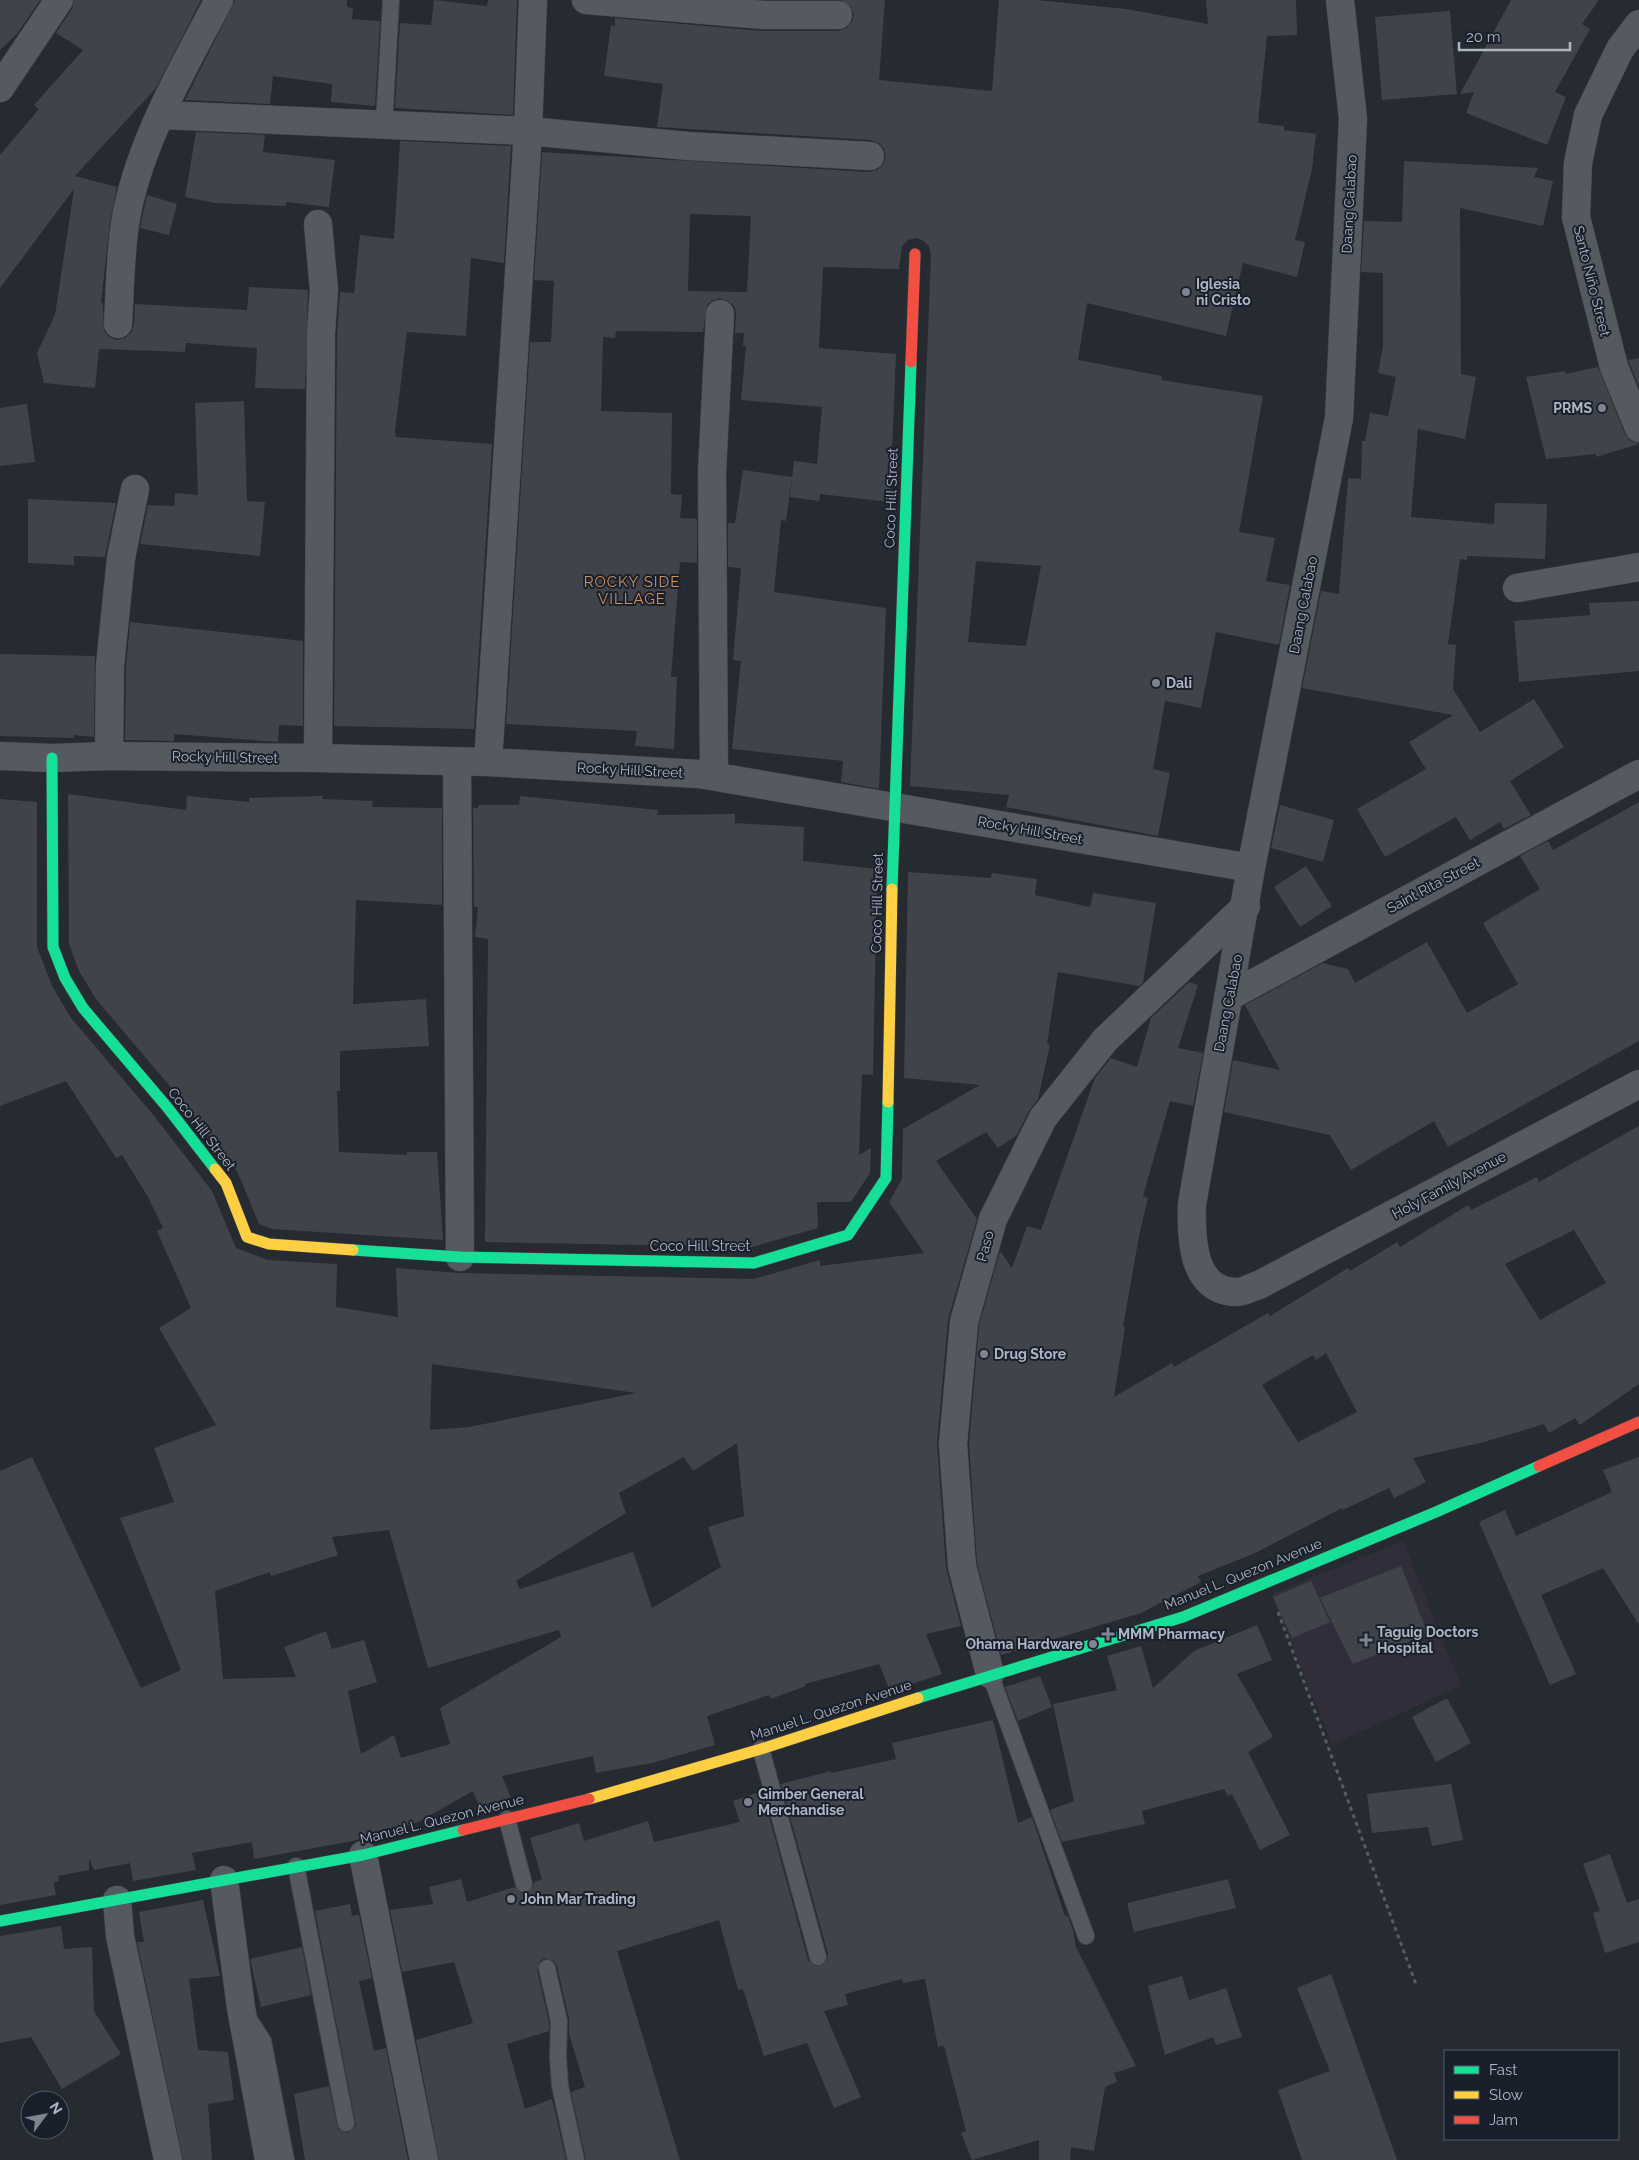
<svg xmlns="http://www.w3.org/2000/svg" width="1639" height="2160" viewBox="0 0 1639 2160" font-family="Raleway,sans-serif">
  <style>
    .medical { fill: #302e3a }
    .building { fill: #40444a; fill-rule: evenodd }
    .lines { fill: none; stroke-linecap: round; stroke-linejoin: round }
    .lane-casing { stroke: #42454a; stroke-width: 18 }
    .street-casing { stroke: #42454a; stroke-width: 29 }
    .fast-casing { stroke: #42454a; stroke-width: 12 }
    .slow-casing { stroke: #42454a; stroke-width: 12 }
    .jam-casing { stroke: #42454a; stroke-width: 12 }
    .path { stroke: #585d63; stroke-width: 3; stroke-dasharray: 4 4; stroke-linecap: butt }
    .lane { stroke: #555960; stroke-width: 16 }
    .street { stroke: #555960; stroke-width: 28 }
    .fast { stroke: #16e098; stroke-width: 11 }
    .slow { stroke: #ffcf43; stroke-width: 11 }
    .jam { stroke: #f24e42; stroke-width: 11 }
    .poi-dot { fill: #7e8590; stroke: #1a202b; stroke-width: 2 }
    .labels { text-anchor: middle; stroke-width: 4; stroke-linejoin: round; paint-order: stroke }
    .street-label { font-size: 14px; fill: #aeb6c3; stroke: #1a202b }
    .poi-label { font-size: 14px; font-weight: bold; fill: #aeb6c3; stroke: #1a202b; text-anchor: start }
    .neighbourhood-label { font-size: 15px; letter-spacing: 1px; fill: #ce925f; stroke: #1a202b }
  </style>
  <rect width="100%" height="100%" fill="#262a31"/>
  <path class="medical" d="M1403 1541 1461 1686 1332 1745 1271 1594Z"/>
  <path class="building" d="M0 0H40L17 34 0 50Z
    M74 0H201L156 88 75 176 117 187 110 222 101 303H103L104 331 109 337 117 340 125 338 131 333 134 325 135 304 247 310 249 287 308 290 305 389 255 388 257 348 186 343 185 352 99 349 95 388 44 383 37 353 55 315 74 189 0 288V155L39 109 34 105 83 50 56 33 72 9Z
    M235 0H347V7L353 8 352 19 380 21 375 106 331 102 332 84 273 76 270 104 185 100Z
    M434 0 487 6 488 0H517L513 115 395 108 400 23 431 25Z
    M841 0H885L879 80 992 91 999 0H1036L1126 9 1208 24 1206 0H1296L1297 35 1267 36 1258 123 1284 126V130L1316 134 1312 169 1295 240 1305 242 1297 277 1243 263 1226 336 1087 303 1078 360 1162 376 1161 380 1263 396 1239 532 1275 538 1266 581 1290 585 1279 645 1216 632 1201 708 1165 701 1153 769 1170 773 1158 836 1006 807 1009 795 910 786 931 255 929 246 924 241 916 238 908 240 902 246 899 269 823 267 819 348 896 354 890 502 820 494 819 501 790 497 794 461 817 464 822 407 741 400 746 346H743L744 333H735L736 314 734 306 728 301 720 298 713 300 707 305 703 332 616 331 615 338 603 337 601 411 672 413 671 494 682 495 680 518 697 519V563L680 562 671 677H677L674 749 635 746 637 731 506 724 530 342H551L554 281 534 280 542 152 869 172 877 170 883 164 886 157 884 149 879 143 871 140 657 127 663 84 604 76 611 25 615 26V18L762 31H838L846 28 852 22 854 15 851 7ZM690 214 751 216 747 292 688 291ZM976 561 1041 566 1026 646 968 642Z
    M1511 0H1599L1582 24 1590 29 1555 92 1566 97 1547 145 1466 113 1474 92 1460 94Z
    M1450 11 1457 94 1382 100 1375 17Z
    M196 132 265 135 263 152 335 160 329 207 286 202V206L215 203 185 197Z
    M400 141 511 146 504 263 471 258 466 336 407 332 395 431 396 437 492 444 474 729 334 726 337 334 340 292 354 293 360 235 394 239Z
    M1404 161 1538 168 1534 177 1553 181 1543 226 1460 208 1461 374 1476 377 1465 439 1418 429 1411 517 1494 524 1495 503 1547 504 1545 559 1467 556V560L1460 559 1448 644 1456 645 1453 689 1480 732 1534 699 1564 747 1510 781 1531 815 1504 829 1500 822 1470 840 1456 817 1385 857 1357 809 1426 769 1409 742 1453 715 1302 688 1321 591 1339 594 1348 478 1361 479 1362 441H1365L1370 413 1388 416 1396 377 1378 373 1383 346V273L1361 272 1364 221 1402 222Z
    M147 195 177 204 169 235 140 228Z
    M1639 358V387L1628 360Z
    M1598 367 1625 434 1630 441 1639 444 1596 457V454L1546 459 1526 377 1565 371V374Z
    M244 401 247 501 265 502 260 556 140 544 148 505 174 506 175 493 198 495 195 403Z
    M27 404 35 462 0 466V408Z
    M743 470 792 477 786 521 781 520 774 592 886 608 879 789 841 782 843 761 732 749 741 661 733 660 741 568 728 567V523H735Z
    M28 499 116 503 105 557 74 556V565L28 563Z
    M1639 601V671L1519 682 1514 621 1590 615 1589 603Z
    M130 622 303 641V726L279 725 278 742 174 734V741L125 740 126 667Z
    M0 654 95 656 94 737 74 735V738L0 736Z
    M68 794 186 810 187 796 249 802V798L323 796 322 799 373 801 372 807 442 808V905L356 900 353 1004 426 999 429 1046 340 1051V1091H337L339 1152 407 1155V1152H437L443 1240 272 1229 259 1224 238 1173 179 1097 96 999 79 971 69 944Z
    M520 796 658 810 657 815 735 814V823L804 827 803 861 877 869 873 1075 862 1074 859 1155 871 1148 870 1173 851 1202H817L818 1228 752 1247 485 1242 488 939 475 937 478 907H474L473 808H478V805H519Z
    M0 799 37 802V947L52 986 71 1018 155 1117 212 1191 236 1248 268 1260 337 1264 336 1307 398 1317 396 1268 460 1273 754 1279 820 1260V1266L924 1253 889 1202 902 1179 903 1129 980 1085 904 1078 908 872 991 878 992 873 1037 879 1035 895 1090 907 1093 893 1156 903 1143 983 1139 986 1058 972 1047 1044 1050 1045 1038 1099 1029 1111 1017 1135 998 1148 986 1132 936 1161 977 1219 948 1320 937 1443 946 1567 961 1626 926 1634 942 1674 890 1691 879 1664 805 1684 806 1686 771 1699 769 1695 707 1716 715 1745 652 1763 596 1773 593 1756 502 1776 511 1798 490 1808 481 1810 473 1791 418 1822 353 1841 254 1859 252 1842 192 1853 196 1870 133 1881 130 1863 94 1870 89 1859V1870L58 1876 59 1881 54 1882 56 1895 0 1905V1471L32 1457 141 1688 181 1670 120 1518 174 1502 154 1448 216 1425 159 1328 191 1308 157 1231 163 1228 148 1197 122 1155 116 1158 66 1081 0 1106ZM432 1364 636 1393 469 1427 430 1430ZM737 1443 744 1516 708 1527 721 1567 652 1608 633 1552 520 1589 516 1581 626 1513 619 1493 684 1457 693 1471ZM389 1530 428 1668 559 1630 561 1637 440 1708 450 1744 401 1758 394 1735 361 1754 348 1691 377 1682 364 1640 332 1649 326 1631 284 1647 296 1677 223 1679 215 1591 270 1572 271 1576 338 1555 332 1537Z
    M1639 802V1041L1448 1147 1434 1121 1351 1170 1330 1135 1224 1112 1233 1060 1280 1070 1245 1005 1323 963 1348 969 1355 983 1427 942 1467 1013 1518 984 1483 923 1540 889 1520 856 1548 841 1553 850Z
    M1280 805 1334 820 1323 862 1271 848Z
    M1306 866 1332 906 1300 927 1274 887Z
    M1189 982 1198 985 1178 1048 1203 1053 1193 1106 1170 1101 1143 1196 1148 1198 1139 1236 1123 1327H1125L1114 1397 1172 1363 1174 1367 1268 1313 1270 1316 1348 1268 1350 1271 1397 1242 1400 1247 1468 1205 1471 1210 1537 1177 1539 1182 1639 1126V1384L1580 1425 1575 1418 1549 1433 1544 1424 1484 1442 1413 1458 1426 1482 1394 1498 1389 1488 1343 1510 1342 1508 1253 1554 1198 1576 1201 1582 1141 1613 1001 1655 977 1563 969 1444 979 1325 1000 1251 1012 1268 1027 1226 1041 1230 1095 1078 1111 1058 1137 1067 1151 1018ZM1574 1230 1606 1283 1540 1320 1505 1264ZM1326 1353 1357 1412 1298 1442 1262 1385 1313 1355 1316 1360Z
    M1639 1457V1625L1603 1568 1541 1595 1576 1674 1550 1685 1479 1522 1505 1510 1516 1536 1612 1492 1603 1470Z
    M1401 1566 1428 1634 1353 1664 1320 1598Z
    M1311 1581 1330 1622 1292 1638 1273 1597Z
    M1257 1625 1272 1660 1237 1674 1273 1737 1248 1752 1290 1835 1260 1850 1232 1794 1228 1796 1224 1789 1142 1811 1145 1824 1062 1842 1050 1810 1074 1801 1053 1704 1117 1690 1107 1656 1141 1646 1153 1688 1194 1651Z
    M1040 1676 1052 1707 1018 1721 1005 1687Z
    M1447 1698 1471 1743 1436 1762 1412 1717Z
    M993 1720 1018 1823 1032 1817 1065 1916H1068L1073 1930 1076 1947 1136 2066 1114 2073 1117 2082 1105 2087 1094 2151 1071 2147 1070 2160H1039V2140L972 2160 961 2133 966 2131 944 2046 938 2047 925 1979 903 1983 902 1979 845 1994 848 2005 824 2011 861 2097 834 2108 807 2043 764 2056 743 1989 738 1990 719 1920 617 1951 680 2160H586L571 2092 585 2087 569 2034V2019L557 1966 554 1961 545 1958 540 1961 537 1970 549 2022V2031L507 2044 525 2109 552 2099 566 2160H439L416 2040 473 2023 454 1962 402 1972 390 1910 433 1904 429 1887 461 1879 467 1902 515 1887 521 1893H527L533 1887 534 1882 542 1879 530 1838 579 1823 584 1841 648 1821 654 1842 740 1822 733 1801 762 1791 808 1960 815 1966H821L827 1960 828 1954 781 1784 831 1771V1773L896 1759 892 1743Z
    M1451 1784 1463 1840 1432 1846 1428 1827 1372 1833 1367 1794Z
    M1610 1854 1627 1903 1639 1899V1942L1605 1953 1593 1913 1600 1911 1583 1864Z
    M1228 1879 1236 1908 1134 1932 1127 1903Z
    M203 1900 220 1976 189 1979 198 2050 228 2052 234 2100 208 2104 212 2160H183L137 1942H144L139 1912Z
    M350 1904 352 1916 359 1915 372 1978 359 1981 374 2051 386 2048 408 2160H305L294 2094 329 2086 338 2129 347 2133 356 2126 315 1911Z
    M61 1926 64 1949 92 1947 94 2011 121 2054 62 2089 31 2037 0 2043V1936Z
    M302 1947 311 1995 261 2007 250 1959Z
    M1331 1974 1397 2160H1302L1278 2090 1330 2071 1297 1988Z
    M1182 1976 1189 2000 1226 1988 1242 2037 1216 2045 1213 2037 1165 2055 1148 1986Z"/>
  <g class="lines">
    <g class="lane-casing">
      <path id="lane" d="M384 125 391 0
        M990 1674 1086 1936
        M761 1749 818 1957
        M507 1819 524 1884
        M296 1866 346 2123
        M547 1968 559 2021 558 2057 560 2086 576 2160
        M248 2018 263 2041 286 2160"/>
    </g>
    <g class="street-casing">
      <path id="street" d="M586 0 763 15H838
        M1340 0 1353 119 1339 418 1251 868 1192 1204C1191 1236 1191 1292 1237 1292 1244 1292 1252 1287 1259 1285L1639 1084
        M1639 24 1620 49 1588 115 1578 163 1576 217 1614 367 1639 428
        M0 88 59 0
        M162 115 528 131 688 146 870 156
        M118 324C120 291 120 257 125 224 137 146 183 69 219 0
        M1517 588 1639 567
        M0 756 52 758 109 756 318 758 488 762 699 774 1251 868
        M109 756 110 666 121 558 135 489
        M318 758 321 333 324 290 318 224
        M457 762 460 1257
        M488 762 528 131 533 0
        M714 776 712 472 720 314
        M1228 997 1639 774
        M990 1674 962 1566 953 1444 964 1322 993 1219 1043 1118 1105 1040 1246 906
        M363 1855 424 2160
        M224 1880 241 2008 269 2160
        M117 1900 120 1936 168 2160"/>
    </g>
    <g class="fast-casing">
      <path id="fast" d="M52 758 53 947 65 978 83 1008 167 1107 215 1169
        M892 889 911 362
        M353 1250 460 1257 754 1263 848 1235 886 1178 888 1102
        M918 1698 1183 1617 1436 1512 1539 1466
        M0 1921 363 1855 463 1830"/>
    </g>
    <g class="slow-casing">
      <path id="slow" d="M888 1102 892 889
        M215 1169 226 1183 247 1237 269 1244 353 1250
        M589 1799 761 1749 918 1698"/>
    </g>
    <g class="jam-casing">
      <path id="jam" d="M911 362 915 254
        M1539 1466 1639 1422
        M463 1830 589 1799"/>
    </g>
    <path class="path" d="M1278 1612 1417 1987"/>
    <use href="#lane" class="lane"/>
    <use href="#street" class="street"/>
    <use href="#fast" class="fast"/>
    <use href="#slow" class="slow"/>
    <use href="#jam" class="jam"/>
  </g>
  <g class="poi-dot">
    <circle cx="1186" cy="292" r="5"/>
    <circle cx="1602" cy="408" r="5"/>
    <circle cx="1156" cy="683" r="5"/>
    <circle cx="984" cy="1354" r="5"/>
    <path d="M1105.5 1626.5h5v5h5v5h-5v5h-5v-5h-5v-5h5z"/>
    <path d="M1363.5 1632.5h5v5h5v5h-5v5h-5v-5h-5v-5h5z"/>
    <circle cx="1093" cy="1644" r="5"/>
    <circle cx="748" cy="1802" r="5"/>
    <circle cx="511" cy="1899" r="5"/>
  </g>
  <g class="labels">
    <g class="street-label">
      <text transform="translate(1349 204) rotate(-87)" y="5">Daang Calabao</text>
      <text transform="translate(1592 281) rotate(76)" y="5">Santo Niño Street</text>
      <text transform="translate(891 498) rotate(-88)" y="5">Coco Hill Street</text>
      <text transform="translate(1303 605) rotate(-79)" y="5">Daang Calabao</text>
      <text transform="translate(225 757) rotate(1)" y="5">Rocky Hill Street</text>
      <text transform="translate(630 770) rotate(3)" y="5">Rocky Hill Street</text>
      <text transform="translate(1030 830) rotate(10)" y="5">Rocky Hill Street</text>
      <text transform="translate(1433 885) rotate(-28)" y="5">Saint Rita Street</text>
      <text transform="translate(877 903) rotate(-89)" y="5">Coco Hill Street</text>
      <text transform="translate(1228 1003) rotate(-79)" y="5">Daang Calabao</text>
      <text transform="translate(202 1129) rotate(52)" y="5">Coco Hill Street</text>
      <text transform="translate(1449 1185) rotate(-28)" y="5">Holy Family Avenue</text>
      <text x="700" y="1251">Coco Hill Street</text>
      <text transform="translate(985 1246) rotate(-75)" y="5">Paso</text>
      <text transform="translate(1243 1574) rotate(-22)" y="5">Manuel L. Quezon Avenue</text>
      <text transform="translate(831 1710) rotate(-18)" y="5">Manuel L. Quezon Avenue</text>
      <text transform="translate(442 1819) rotate(-14)" y="5">Manuel L. Quezon Avenue</text>
    </g>
    <g class="poi-label">
      <text x="1196" y="289">Iglesia<tspan x="1196" dy="16">ni Cristo</tspan></text>
      <text x="1592" y="413" text-anchor="end">PRMS</text>
      <text x="1166" y="688">Dali</text>
      <text x="994" y="1359">Drug Store</text>
      <text x="1377" y="1637">Taguig Doctors<tspan x="1377" dy="16">Hospital</tspan></text>
      <text x="1118" y="1639">MMM Pharmacy</text>
      <text x="1083" y="1649" text-anchor="end">Ohama Hardware</text>
      <text x="758" y="1799">Gimber General<tspan x="758" dy="16">Merchandise</tspan></text>
      <text x="521" y="1904">John Mar Trading</text>
    </g>
    <g class="neighbourhood-label">
      <text x="632" y="587">ROCKY SIDE<tspan x="632" dy="17">VILLAGE</tspan></text>
    </g>
  </g>
  <rect x="1444" y="2050" width="175" height="90" fill="#1a202b" stroke="#555c68"/>
  <rect x="1454" y="2066" width="25" height="8" fill="#16e098" stroke="#555c68"/>
  <text x="1489" y="2075" font-size="15" fill="#aeb6c3">Fast</text>
  <rect x="1454" y="2091" width="25" height="8" fill="#ffcf43" stroke="#555c68"/>
  <text x="1489" y="2100" font-size="15" fill="#aeb6c3">Slow</text>
  <rect x="1454" y="2116" width="25" height="8" fill="#f24e42" stroke="#555c68"/>
  <text x="1489" y="2125" font-size="15" fill="#aeb6c3">Jam</text>
  <g transform="translate(45 2115) rotate(58)"><circle r="24" fill="#1a202b" stroke="#555c68"/>
  <path d="M0-4L9 19L0 12L-9 19Z" fill="#7e8590"/>
  <text y="-8" font-size="14" font-weight="bold" text-anchor="middle" fill="#aeb6c3">N</text>
  </g>
  <path d="M1459 42v8h111v-8" fill="none" stroke="#aeb6c3" stroke-width="2.5"/>
  <text x="1466" y="42" font-size="15" fill="#aeb6c3" stroke="#1a202b" stroke-width="4" paint-order="stroke">20 m</text>
</svg>
